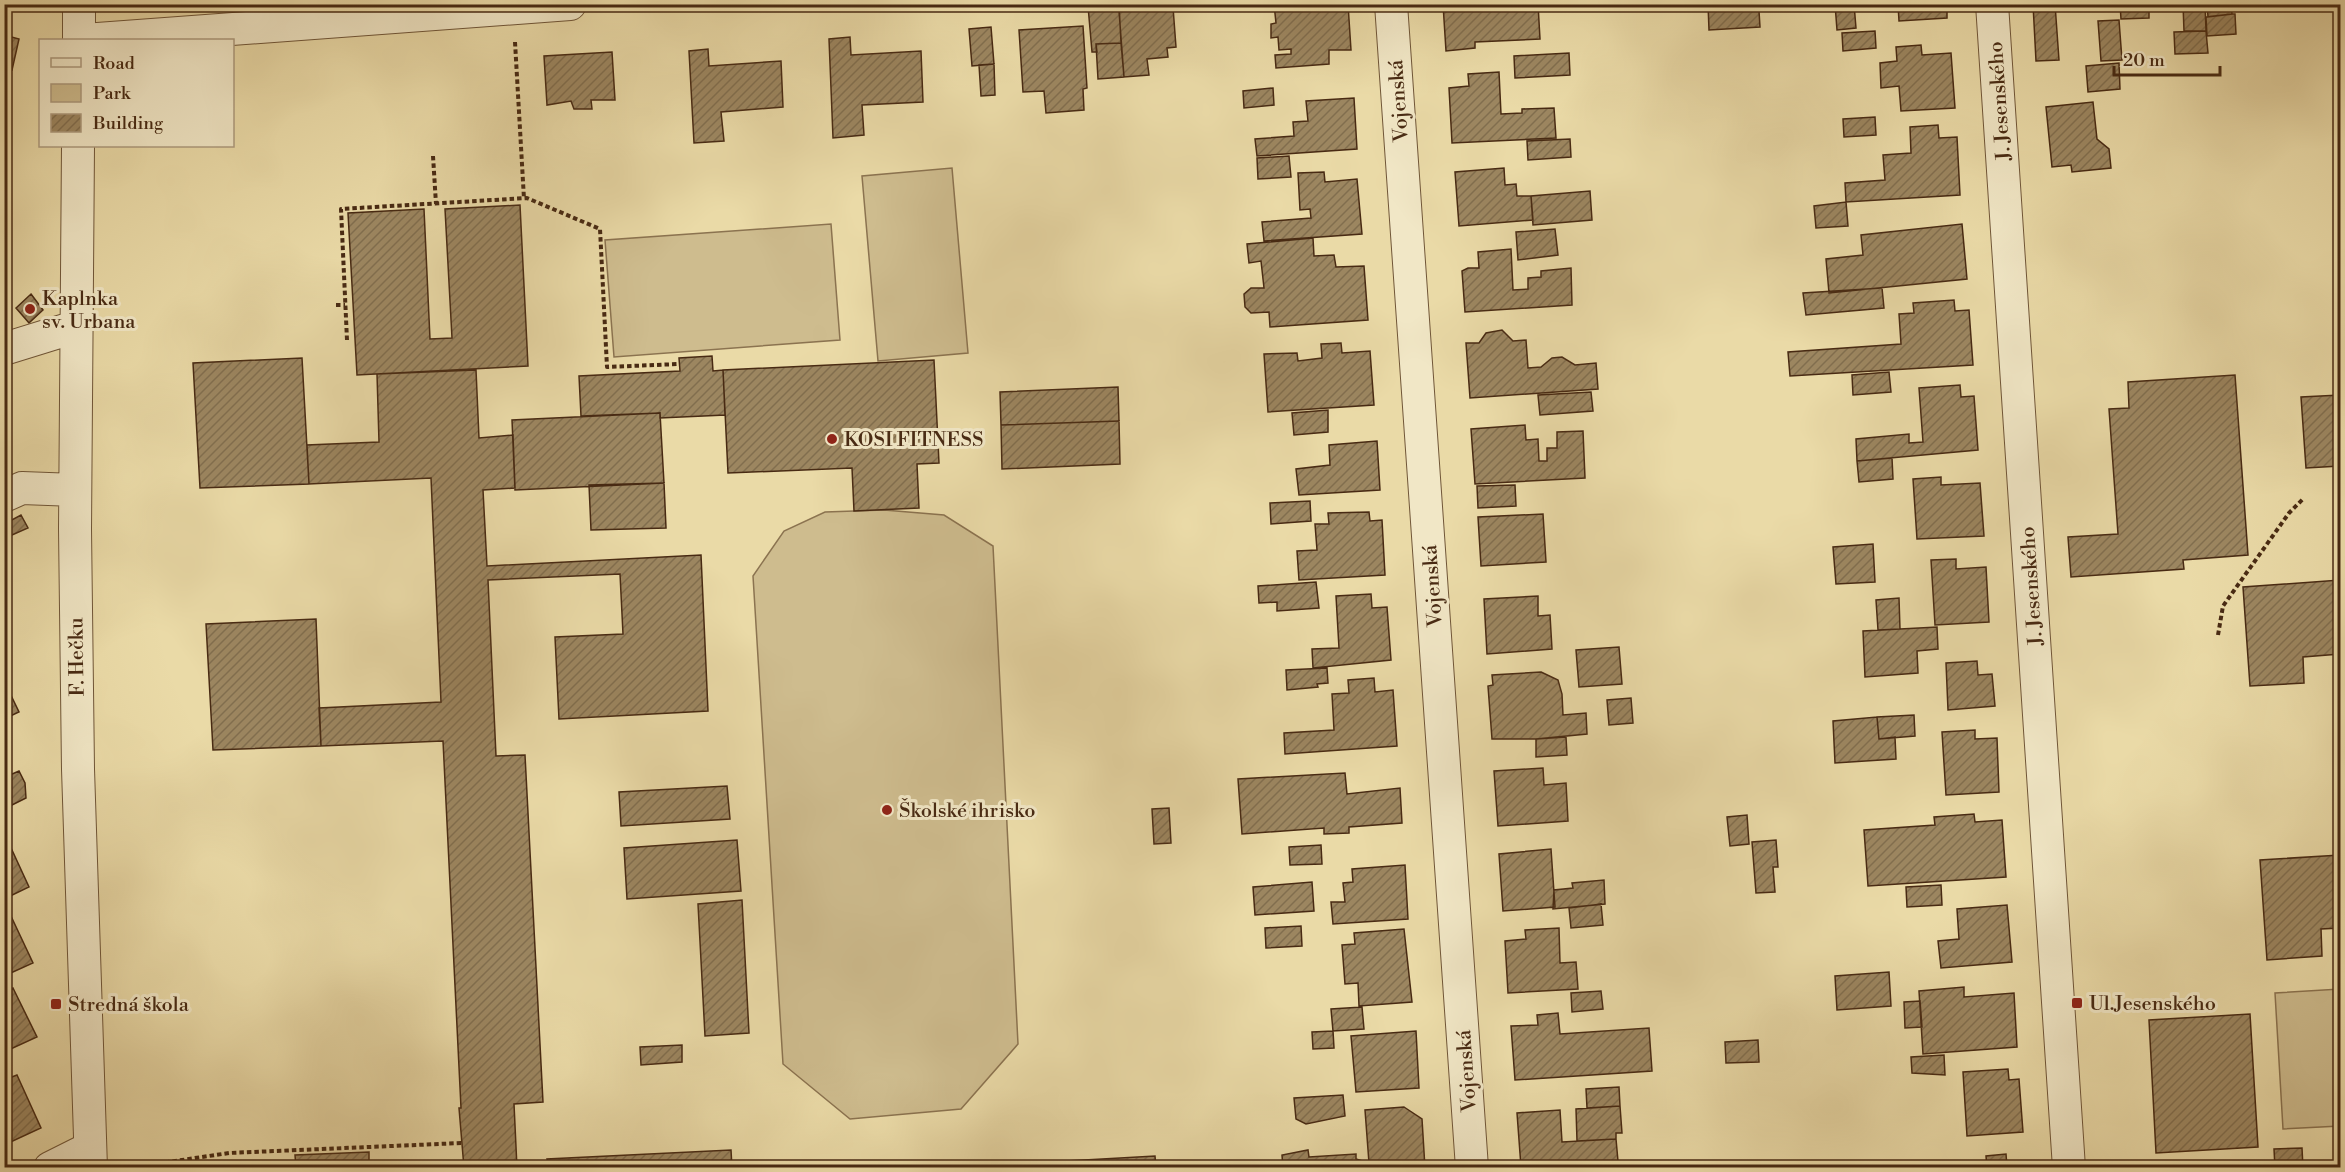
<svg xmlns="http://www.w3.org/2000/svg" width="2345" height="1172" viewBox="0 0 2345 1172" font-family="'Libre Bodoni',serif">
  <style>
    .green { fill: #cebc8e; stroke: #8b7350; stroke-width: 1.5 }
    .building { fill: url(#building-hatch); stroke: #482a13; stroke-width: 1.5 }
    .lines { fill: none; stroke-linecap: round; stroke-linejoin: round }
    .minor-casing { stroke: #705638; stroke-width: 34 }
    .path { stroke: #482a13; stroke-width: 4; stroke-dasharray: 4.5 3; stroke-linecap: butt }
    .minor { stroke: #f1e7c6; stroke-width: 32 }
    .poi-dot { fill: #8f2418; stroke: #f1e7c6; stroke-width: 2 }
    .labels { text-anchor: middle; stroke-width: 6; stroke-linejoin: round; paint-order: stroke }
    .street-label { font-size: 20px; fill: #482a13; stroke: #f1e7c6 }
    .poi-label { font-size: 20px; fill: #482a13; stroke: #f1e7c6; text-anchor: start }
  </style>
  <defs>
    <pattern id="building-hatch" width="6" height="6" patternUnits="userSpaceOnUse" patternTransform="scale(1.5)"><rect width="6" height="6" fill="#9c8660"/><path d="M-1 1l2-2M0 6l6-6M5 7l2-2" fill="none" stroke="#816e4e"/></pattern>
  </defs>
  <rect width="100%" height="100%" fill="#eadaa7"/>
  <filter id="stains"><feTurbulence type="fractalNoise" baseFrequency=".00333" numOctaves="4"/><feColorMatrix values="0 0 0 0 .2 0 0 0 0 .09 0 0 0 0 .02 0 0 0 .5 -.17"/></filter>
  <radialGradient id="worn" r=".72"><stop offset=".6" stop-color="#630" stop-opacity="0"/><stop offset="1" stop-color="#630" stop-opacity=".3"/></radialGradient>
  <path class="green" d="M952 168 968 353 878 361 862 176Z
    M831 224 840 340 614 357 605 240Z
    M884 510 944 515 993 546 1018 1044 961 1109 850 1119 783 1064 753 576 784 531 825 512Z
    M2340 989V1126L2283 1129 2275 993Z"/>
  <path class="building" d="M1119 4 1121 43 1096 44 1097 52H1092L1088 6Z
    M1274 4H1348L1351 50H1329V64L1276 68 1275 55 1291 54V49L1279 50 1278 37 1271 38V24L1276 23Z
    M1443 4H1538L1540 39 1475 42V48L1446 51Z
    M1708 4H1772V9L1759 11 1760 27 1709 30Z
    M1835 4H1854L1856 28 1837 30Z
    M1898 4H1947V18L1899 21Z
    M2033 4H2055L2059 60 2036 61Z
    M2120 4H2169L2149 6V18L2121 19Z
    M2183 4H2205L2206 31H2184Z
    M2207 4H2231L2232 14 2208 17Z
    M1173 7 1176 47 1167 48 1168 57 1147 59 1149 75 1124 77 1119 11Z
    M2232 14H2235L2236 34 2207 36 2206 17Z
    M2119 20 2122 60 2101 61 2098 21Z
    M1083 26 1087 88 1083 89 1084 110 1046 113 1044 91 1023 92 1019 30Z
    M991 27 994 64 972 66 969 29Z
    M1875 31 1876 48 1843 51 1842 33Z
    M2206 31 2208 53 2175 54 2174 32Z
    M4 35 19 39 12 70 4 68Z
    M850 37 851 55 921 51 923 102 862 105 864 135 833 138 829 39Z
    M1121 43 1124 77 1098 79 1096 44Z
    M1921 45 1922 55 1951 53 1955 108 1901 111 1899 86 1881 88 1880 63 1897 61 1896 47Z
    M708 49 709 66 781 61 783 107 721 112 724 141 694 143 689 51Z
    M612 52 615 100H591L592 109H574L571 101 547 105 544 56Z
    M1569 53 1570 75 1515 78 1514 56Z
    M2119 63 2120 89 2088 92 2086 66Z
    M994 64 995 95 981 96 979 65Z
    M1499 72 1501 114 1522 113V109L1554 108 1556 138 1452 143 1449 88 1469 86 1468 74Z
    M1273 88 1274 105 1244 108 1243 91Z
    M1354 98 1357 149 1257 156 1255 139 1294 136 1293 122 1308 121 1306 101Z
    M2093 102 2097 139 2109 149 2111 168 2072 172 2071 165 2052 167 2046 107Z
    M1875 117 1876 135 1844 137 1843 119Z
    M1938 125 1939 138 1957 137 1960 195 1846 202 1845 183 1885 180 1883 155 1911 153 1910 127Z
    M1570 139 1571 157 1528 160 1527 141Z
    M1289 156 1291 177 1258 179 1257 158Z
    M1504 168 1505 185 1516 184 1517 196H1531L1533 220 1459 226 1455 172Z
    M1324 172 1325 182 1357 179 1362 234 1264 241 1262 222 1311 218 1310 209 1300 210 1298 173Z
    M1590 191 1592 220 1533 225 1531 196Z
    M1846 202 1848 226 1816 228 1814 206Z
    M520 205 528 366 357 375 348 213 424 209 430 339 452 338 445 209Z
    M1962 224 1967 279 1829 293 1826 259 1863 255 1861 235Z
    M1555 229 1558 255 1518 260 1516 232Z
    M1313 238 1314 256 1334 255 1336 267 1364 266 1368 320 1270 327 1269 312 1251 313 1245 307 1244 294 1251 288H1264L1261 261 1249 263 1247 244Z
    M1511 249 1513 290 1528 289V278L1541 277V271L1571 268 1572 305 1465 312 1462 271 1468 268H1479L1478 252Z
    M1882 288 1884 308 1806 315 1803 293Z
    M31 294 43 310 29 323 16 308Z
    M1954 300 1955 311 1969 310 1973 365 1790 376 1788 352 1901 344 1899 314 1914 313 1913 303Z
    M1502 330 1513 341 1526 340 1528 368 1541 367 1552 358 1562 357 1575 365 1596 363 1598 389 1470 398 1466 343H1479L1486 333Z
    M1341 343 1342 353 1370 351 1374 405 1268 412 1264 354 1297 353 1298 361 1322 358 1321 344Z
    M712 356 713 371 723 370 725 415 660 418V413L581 416 579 376 680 371 679 358Z
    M302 358 309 484 200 488 193 363Z
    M934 360 939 463 917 464 919 508 854 511 852 468 728 473 723 370Z
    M476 370 479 438 513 435 515 488 483 490 487 566 701 555 708 711 559 719 555 637 623 634 620 574 488 580 496 756 525 755 543 1102 514 1104 517 1168H464L459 1108H461L443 741 321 746 319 708 441 702 431 478 309 484 307 445 379 442 377 374Z
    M1889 372 1891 392 1853 395 1852 375Z
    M2235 375 2248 555 2183 560 2184 569 2071 577 2068 537 2118 534 2109 409 2129 408 2128 382Z
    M1960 385 1961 397 1974 396 1978 450 1857 461 1856 439 1909 434V443L1923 442 1919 388Z
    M1118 387 1119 421 1001 425 1000 392Z
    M1591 392 1593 411 1540 415 1538 395Z
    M2340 395V466L2306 468 2301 397Z
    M1328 410V432L1294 435 1292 413Z
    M660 413 664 483 515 490 512 420Z
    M1119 421 1120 464 1002 469 1001 425Z
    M1525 425 1526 440 1538 439 1539 461H1547V448H1557V432L1583 431 1585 478 1475 484 1471 429Z
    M1377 441 1380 490 1299 495 1296 469 1330 465 1329 445Z
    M1892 458 1893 479 1859 482 1857 461Z
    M1941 477V485L1980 483 1984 536 1917 539 1913 479Z
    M664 483 666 528 591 530 589 485Z
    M1515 485 1516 506 1478 508 1477 486Z
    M1310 501 1311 521 1271 524 1270 503Z
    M1369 512 1370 521 1382 520 1385 575 1299 580 1297 551 1317 550 1315 524H1329L1328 513Z
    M1543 514 1546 562 1481 566 1478 517Z
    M21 515 28 528 12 535 6 523Z
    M1873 544 1875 582 1836 584 1833 547Z
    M1956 559V569L1986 567 1989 622 1935 625 1931 560Z
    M2340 580V654L2303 657 2304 683 2250 686 2243 587Z
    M1316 582 1319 608 1277 611V602L1259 603 1258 586Z
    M1371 594 1372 608 1387 607 1391 660 1313 668 1312 649 1339 648 1336 596Z
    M1538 596V616L1550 615 1552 649 1487 654 1484 599Z
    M1899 598 1900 629 1878 630 1876 600Z
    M316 619 321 746 213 750 206 624Z
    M1937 627 1938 649 1917 651 1918 673 1865 677 1863 631Z
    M1619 647 1622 684 1579 687 1576 650Z
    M1977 661 1978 675 1992 674 1995 706 1948 710 1946 663Z
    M1327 668 1328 683 1317 684 1318 687 1287 690 1286 670Z
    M1541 672 1558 680 1562 694 1563 715 1586 713 1587 734 1536 739H1492L1488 686 1493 685 1492 675Z
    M1374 678 1375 692 1393 690 1397 746 1285 754 1284 733 1334 730 1332 694 1349 693 1348 680Z
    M4 681 19 712 4 719Z
    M1631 698 1633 723 1609 725 1607 700Z
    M1914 715 1915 736 1879 739 1877 717Z
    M1877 717 1879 739 1895 737 1896 759 1835 763 1833 721Z
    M1975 730V739L1997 738 1999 792 1946 795 1942 732Z
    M1566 737 1567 755 1536 757V739Z
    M4 758 10 775 19 771 25 783 26 798 4 809Z
    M1543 768 1544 785 1566 783 1568 821 1498 826 1494 771Z
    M1345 773 1347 794 1400 788 1402 823 1349 827V833L1324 834V828L1242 834 1238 779Z
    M727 786 730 819 621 826 619 792Z
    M1169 808 1171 843 1154 844 1152 809Z
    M1974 814 1975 822 2002 820 2006 877 1868 886 1864 830 1935 825 1934 817Z
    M1747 815 1749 844 1730 846 1727 817Z
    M6 837 29 887 4 899V838Z
    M737 840 741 891 627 899 624 848Z
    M1776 840 1778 867H1773L1775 892 1756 893 1752 842Z
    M1321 845 1322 864 1290 865 1289 847Z
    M1551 849 1555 907 1503 911 1499 854Z
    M2340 855V928L2321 929 2322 956 2267 960 2260 860Z
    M1405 865 1408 919 1333 924 1331 902H1345L1343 883 1353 882 1352 869Z
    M1604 880 1605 904 1553 909 1554 890 1573 888 1572 883Z
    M1312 882 1314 911 1255 915 1253 887Z
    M1941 885 1942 905 1907 907 1906 887Z
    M742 900 749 1033 705 1036 698 904Z
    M1601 904 1603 925 1571 928 1569 908Z
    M2007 905 2012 962 1941 968 1938 941 1959 939 1957 909Z
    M10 914 33 963 4 976V916Z
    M1301 926 1302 946 1266 948 1265 928Z
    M1559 928 1560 963 1576 962 1578 989 1508 993 1505 941 1526 939 1525 930Z
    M1404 929 1412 1002 1359 1006 1358 983 1345 984 1342 945 1355 944 1354 933Z
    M1889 972 1891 1006 1837 1010 1835 976Z
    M1964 987V997L2014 993 2017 1047 1923 1054 1919 991Z
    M13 988 37 1037 4 1052V992Z
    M1601 991 1603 1009 1572 1012 1571 993Z
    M1920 1001 1922 1027 1905 1028 1904 1002Z
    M1362 1007 1364 1029 1333 1031 1331 1009Z
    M1558 1013 1560 1034 1649 1028 1652 1071 1515 1080 1511 1026 1538 1025 1537 1015Z
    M2250 1014 2258 1147 2156 1153 2149 1020Z
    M1333 1031 1334 1048 1313 1049 1312 1032Z
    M1416 1031 1419 1088 1356 1092 1351 1036Z
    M1758 1040 1759 1062 1726 1063 1725 1042Z
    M682 1045V1062L641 1065 640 1047Z
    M1944 1055 1945 1075 1912 1073 1911 1057Z
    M2008 1069 2009 1080 2019 1079 2023 1132 1967 1136 1963 1072Z
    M17 1075 41 1128 4 1145V1080Z
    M1619 1087 1620 1106 1587 1108 1586 1089Z
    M1343 1095 1345 1116 1306 1124 1296 1119 1294 1098Z
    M1620 1106 1622 1133H1616V1139L1577 1141 1576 1109Z
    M1404 1107 1422 1119 1425 1168H1283L1282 1155 1308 1150 1309 1157 1356 1154V1159L1369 1163 1365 1110Z
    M1560 1110 1562 1142 1616 1139 1618 1161 1521 1167 1517 1113Z
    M2302 1148 2303 1168H2275L2274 1149Z
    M731 1150 732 1168H549L547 1159Z
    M369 1152V1168H296L295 1155Z
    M2006 1154 2007 1167 2025 1168H1987L1986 1156Z
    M1155 1156 1156 1168H1049V1162Z"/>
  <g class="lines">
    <g class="minor-casing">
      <path id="minor" d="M1391 4 1472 1168
        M1992 4 2069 1168
        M79 40V4
        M84 40 570 4
        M78 146 75 529 78 769 91 1168
        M4 349 75 327
        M4 496 22 488 75 490
        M50 1168 90 1148"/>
    </g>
    <path class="path" d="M515 42 524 199
      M433 156 436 204
      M336 305H345
      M347 340 341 209 527 198 600 229 607 367 679 364
      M2218 635 2223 606 2289 513 2303 499
      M128 1168 229 1153 462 1143"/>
    <use href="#minor" class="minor"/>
  </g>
  <g class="poi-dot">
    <circle cx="30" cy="309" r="6"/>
    <circle cx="832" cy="439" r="6"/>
    <circle cx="887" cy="810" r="6"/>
    <rect x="2071" y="997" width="12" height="12" rx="3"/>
    <rect x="50" y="998" width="12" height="12" rx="3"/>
  </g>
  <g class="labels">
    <g class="street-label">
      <text transform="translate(1398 101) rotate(-94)" y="7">Vojenská</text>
      <text transform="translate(1999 101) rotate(-94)" y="7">J. Jesenského</text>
      <text transform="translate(1432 586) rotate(-94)" y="7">Vojenská</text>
      <text transform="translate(2031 586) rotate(-94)" y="7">J. Jesenského</text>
      <text transform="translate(76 657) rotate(-91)" y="7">F. Hečku</text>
      <text transform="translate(1466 1071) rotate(-94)" y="7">Vojenská</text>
    </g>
    <g class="poi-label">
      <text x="42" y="305">Kaplnka<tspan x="42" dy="23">sv. Urbana</tspan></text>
      <text x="844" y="446">KOSI FITNESS</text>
      <text x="899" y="817">Školské ihrisko</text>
      <text x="2089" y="1010">Ul.Jesenského</text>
      <text x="68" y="1011">Stredná škola</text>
    </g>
  </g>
  <rect width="2345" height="1172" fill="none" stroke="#eadaa7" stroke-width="24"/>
  <rect x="6" y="6" width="2333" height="1160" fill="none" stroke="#482a13" stroke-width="3"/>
  <rect x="12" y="12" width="2321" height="1148" fill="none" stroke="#482a13" stroke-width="1.5"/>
  <rect x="39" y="39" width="195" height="108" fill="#f1e7c6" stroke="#ad9b7e" stroke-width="1.5"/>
  <rect x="51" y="58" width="30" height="9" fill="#f1e7c6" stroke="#ad9b7e" stroke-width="1.5"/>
  <text x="93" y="69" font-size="18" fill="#482a13">Road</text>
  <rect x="51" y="84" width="30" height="18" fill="#cebc8e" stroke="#ad9b7e" stroke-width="1.5"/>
  <text x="93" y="99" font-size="18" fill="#482a13">Park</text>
  <rect x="51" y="114" width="30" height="18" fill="url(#building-hatch)" stroke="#ad9b7e" stroke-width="1.5"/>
  <text x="93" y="129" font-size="18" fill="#482a13">Building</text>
  <path d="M2114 66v9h106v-9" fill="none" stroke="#482a13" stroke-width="3"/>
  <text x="2123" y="66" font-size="18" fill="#482a13" stroke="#f1e7c6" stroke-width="4.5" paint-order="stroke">20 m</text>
  <rect width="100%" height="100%" filter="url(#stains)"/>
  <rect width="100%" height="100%" fill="url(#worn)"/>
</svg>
